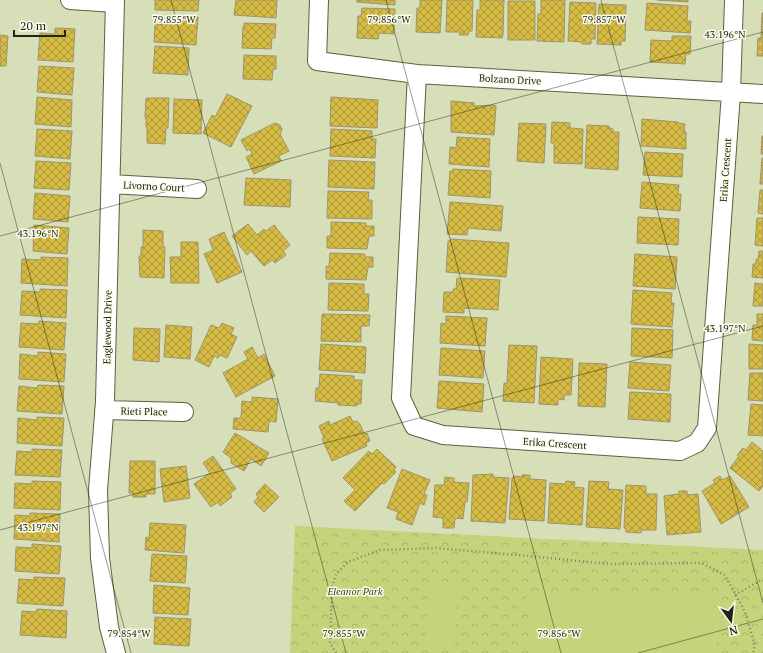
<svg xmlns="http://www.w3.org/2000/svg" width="763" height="653" viewBox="0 0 763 653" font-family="'PT Serif',serif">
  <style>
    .park { fill: url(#park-crowns) }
    .garden { fill: #c5d37b }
    .building { fill: url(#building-cross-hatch); stroke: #9c9471 }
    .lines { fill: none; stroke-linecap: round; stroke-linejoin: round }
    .minor-casing { stroke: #5b6040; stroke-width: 20 }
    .path { stroke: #7b8067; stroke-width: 2.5; stroke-dasharray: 1 3; stroke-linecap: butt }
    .minor { stroke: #fff; stroke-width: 18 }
    .ticks { fill: none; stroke: #212416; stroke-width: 1; stroke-opacity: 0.45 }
    .labels { text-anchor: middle; stroke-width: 3; stroke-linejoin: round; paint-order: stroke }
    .street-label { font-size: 10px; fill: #212416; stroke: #f9fdea }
    .park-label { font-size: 10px; font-style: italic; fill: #404719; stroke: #f9fdea }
    .ticks-label { font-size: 10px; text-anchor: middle; fill: #212416; stroke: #f9fdea; stroke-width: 3; stroke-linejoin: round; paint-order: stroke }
  </style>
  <defs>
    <pattern id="park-crowns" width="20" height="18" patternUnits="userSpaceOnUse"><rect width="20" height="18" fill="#c5d37b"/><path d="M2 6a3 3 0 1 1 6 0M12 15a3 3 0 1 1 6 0" fill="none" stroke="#a9b56a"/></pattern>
    <pattern id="building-cross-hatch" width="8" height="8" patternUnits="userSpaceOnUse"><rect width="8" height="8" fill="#d5bb43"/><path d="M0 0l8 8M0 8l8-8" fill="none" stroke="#ac9837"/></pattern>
  </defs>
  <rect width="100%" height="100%" fill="#d7dfb9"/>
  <path class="park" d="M295 526 763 550V653H290Z"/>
  <path class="garden" d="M428 587 458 588 454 650 425 648Z
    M526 592 707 595 719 612 716 653H533Z"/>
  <path class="building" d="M155 0H199L198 11 155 10Z
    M236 0H277L276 18 234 15Z
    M357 0H395V5L357 2Z
    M420 0H442L440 33 416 32 417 8H420Z
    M447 0H473L472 31H469L468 35H459L460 32H446Z
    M480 0H504L503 35 502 38 476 37 477 10H480Z
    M541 0H565L564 42 537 41 538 14H541Z
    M657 0H688V2Z
    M508 1H535V40H508Z
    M570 2 596 3 595 39H591V44H582V42L568 41Z
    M647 3 688 6 687 21H691L690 33 645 30Z
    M599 4 626 5 625 41H621V45L597 44Z
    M362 8 395 9 394 34 379 33 378 39 357 38 358 16H361Z
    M762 13H763V56H757L758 38H761Z
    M167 15 198 17 196 45 154 42 155 24 167 25Z
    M244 23 276 24 275 38H272L271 49 242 48 243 27H244Z
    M55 28 75 29 73 62 38 60 40 33 55 34Z
    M0 35 8 36 6 66H0Z
    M672 36H691L690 54H686L685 64 650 62 651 40 672 41Z
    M155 46 189 48 188 75 153 73Z
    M244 55 276 56V69H273L272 80 243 79Z
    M39 66 74 68 72 95 37 92Z
    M227 94 252 106 231 147 203 133 212 115 215 117Z
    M37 97 72 100 71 127 35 124Z
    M331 97 378 100 377 128 330 126Z
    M146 98H169L168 128H166L165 144 147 143V127H146V118H145Z
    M174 99 202 100 201 134 173 133Z
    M451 101 474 103V106L494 105 496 106 494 135 451 132Z
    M642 119 678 122V123L685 124 684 132H686V149L641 146Z
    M552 122 570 123V128L583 129 582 164 554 163V143H551Z
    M275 123 280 125 282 130 280 134 289 151 279 156 281 161 254 174 246 157 252 154 250 149 247 151 241 140Z
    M519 123 546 124 544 163 517 161Z
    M587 125 609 126V128L613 129V132H619L618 170 585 168Z
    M37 129 72 131 70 159 35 156Z
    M331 129 372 131V139H376L375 158 330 156Z
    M762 136H763V154H761Z
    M457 137 490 139 489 167 449 164 450 147 456 148Z
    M645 152 683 154 682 177 643 175Z
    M762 158H763V184H760Z
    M329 160 375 162 374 189 328 187Z
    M36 161 71 163 69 190 34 188Z
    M453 169 491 171 490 198 448 195 450 171H453Z
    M246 178 291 180 290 207 244 205Z
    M642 182 679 185 678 194H681L680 211 640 208Z
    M760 190H763V214L758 213Z
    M328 191 369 192 368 200H372V219L327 218Z
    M35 193 70 196 68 222 33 219Z
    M450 202 503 206 501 231 468 228 467 235 447 234Z
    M638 217 679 219 678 245 637 243Z
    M757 218H763V246L755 245Z
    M331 222 366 223V226H374V236H369L367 249 327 248V236H331Z
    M248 224 257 235 264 229 266 231 274 225 290 245 283 251 286 255 275 263 272 260 264 266 251 251 247 255 232 236Z
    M34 225 69 228 67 254 33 251Z
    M143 230 163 231V247H165L164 278 140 277 139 256H141V247H143Z
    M224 232 242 272 217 283 204 254 213 250 209 239Z
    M451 239 509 243 506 277 446 272 448 241H450Z
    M181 242H198L199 283H171L170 257H181Z
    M759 251H763V278L752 277 753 264H756V259L758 260Z
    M330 253 365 254V257H373V267H368L366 280 326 279V266L329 267Z
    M635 254 677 257 675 289 633 286Z
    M41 257 68 258 67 286 21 283 22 259 41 260Z
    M457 278 500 280 498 310 464 308V313L443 312 444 292H453V289H456Z
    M329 283 364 284V294H369L368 311 328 310Z
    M755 283 763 284V306H753Z
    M40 289 67 290 66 318 20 315 22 291 40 292Z
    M633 290 672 293 671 303H674L672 327 631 324Z
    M322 314 370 315 369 326H361V342L321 341Z
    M757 314H763V341L752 340 753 325H757Z
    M446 316 487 318 485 346 440 343 441 323 446 324Z
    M39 321 66 323 64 350 19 347 21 323 39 324Z
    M222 323 234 328 231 334 237 337 227 358 220 355 218 358 214 356 209 367 195 360 211 325 219 328Z
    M166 325 192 327 190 359 164 357Z
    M134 328 160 329 159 362 133 360Z
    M632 328 673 330 672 358 631 356Z
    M321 344 366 347 365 373 319 370Z
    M749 344 763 345V369H749Z
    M509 345 537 346 534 403 503 401 504 383 507 384Z
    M252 347 258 358 264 354 275 376 236 397 223 373 248 359 244 352Z
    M441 348 485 351 483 378 439 375Z
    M38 352 66 354 64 382 19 379 20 354 38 356Z
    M541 357 573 359 571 395H564V400L558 399V405L539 404Z
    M630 362 671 365 669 391 628 388Z
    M579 363 607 364 605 407 578 406Z
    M750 373H763V401L748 400Z
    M320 374 354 376V380H362L361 404H357V406L338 405V403L315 401 316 388H319Z
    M439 381 484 384 482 412 437 408Z
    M38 385 64 386 62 414 17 411 19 386 37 388Z
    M630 392 671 394 670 422 628 419Z
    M252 397 278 399 276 422 269 421 268 432 233 429 234 418H241L242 401 252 402Z
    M751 404 763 405V436L748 435Z
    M350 416 353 422 357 421 360 424 364 434 367 433 370 441 366 443 367 446 332 461 322 439 324 438 319 426 329 421 330 425Z
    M37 417 64 418 62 446 17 443 18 418 37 420Z
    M235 433 269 453 261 466 251 459 244 471 231 463V458L223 452Z
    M752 442 763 451V486L759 491 730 468 739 456 737 455 743 448 746 450Z
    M32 449 62 450 60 477 15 475 17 451 32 452Z
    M377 449 396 467 394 470 396 472 384 484 382 483 355 511 344 501 355 490 343 478 369 451 372 454Z
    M213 456 236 489 230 493 232 497 220 506 218 502 211 507 194 484 210 473 203 463Z
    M130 461H155V494H146V497H133V493H129Z
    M186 466 190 498 164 502 160 469Z
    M402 469 430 480 424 494 427 495 424 505 420 503 412 525 396 519 398 512 387 508Z
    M493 474V477L509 478 505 523 471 521 473 475Z
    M522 475H530V479L546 480 544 521 509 519 512 478 514 476 522 477Z
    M720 476 722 480 730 476 749 507 721 524 702 491 715 483 713 480Z
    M445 477 454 478V482L469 483 467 502H465L463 519 455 518 454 528H443V518L433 517 435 485H444Z
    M32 481 61 482 60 510 14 508 15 483 32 484Z
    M566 481 575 482 574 487 584 488 582 525 548 523 550 483 565 484Z
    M589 481 609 482 608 491 609 489 623 490 620 529 586 527Z
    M265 484 279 497 264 512 254 502 258 497 256 494Z
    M626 485 646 486V494H657L656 530H642L641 533 626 532V529L624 528Z
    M679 491H687V495L698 494 701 532 667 535 664 496 679 494Z
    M30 513 60 514 59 542 14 539 15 515 30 516Z
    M150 523 186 525 184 553 145 550 146 537 149 538Z
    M32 544 61 546 59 574 15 571 16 547 32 548Z
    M152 554 187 556 185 583 150 581Z
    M34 577 65 578 63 606 17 603 19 579 34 580Z
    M154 585 190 588 188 615 153 613Z
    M37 609 67 611 66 638 20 635 22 611 36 612Z
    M155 617 191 619 189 646 154 644Z"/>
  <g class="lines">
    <g class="minor-casing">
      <path id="minor" d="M70 0 115 3
        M115 0 105 402 98 490 100 558 109 627 116 653
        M319 0 317 61 417 74 763 94
        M417 74 401 398 414 426 443 435 680 451 697 443 707 428 731 93 734 0
        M111 184 197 189
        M104 410 184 412"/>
    </g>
    <path class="path" d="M735 595 763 579
      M336 653 330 643 332 587 336 574 348 562 380 550 436 548 518 555 609 564 701 563 725 575 745 612 755 645 753 653"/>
    <use href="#minor" class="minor"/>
  </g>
  <path class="ticks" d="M171 0 346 653M386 0 561 653M601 0 763 603M0 163 131 653M0 236 763 32M0 530 763 326M638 653 763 619"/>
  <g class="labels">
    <g class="street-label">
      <text transform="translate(510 79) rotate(3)" y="4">Bolzano Drive</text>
      <text transform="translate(725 170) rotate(-86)" y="4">Erika Crescent</text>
      <text transform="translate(154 186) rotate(3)" y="4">Livorno Court</text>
      <text transform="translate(107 327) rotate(-89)" y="4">Eaglewood Drive</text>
      <text transform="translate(144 411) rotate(1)" y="4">Rieti Place</text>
      <text transform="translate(555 443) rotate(4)" y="4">Erika Crescent</text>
    </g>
    <g class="park-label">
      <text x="355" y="595">Eleanor Park</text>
    </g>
  </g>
  <g class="ticks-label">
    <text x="174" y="23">79.855°W</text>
    <text x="389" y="23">79.856°W</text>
    <text x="604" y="23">79.857°W</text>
    <text x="725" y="38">43.196°N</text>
    <text x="38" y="237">43.196°N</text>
    <text x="725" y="332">43.197°N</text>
    <text x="38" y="531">43.197°N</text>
    <text x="129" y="637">79.854°W</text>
    <text x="344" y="637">79.855°W</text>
    <text x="559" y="637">79.856°W</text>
  </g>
  <g transform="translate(731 621) rotate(165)" stroke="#f9fdea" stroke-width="3" paint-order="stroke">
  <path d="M0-3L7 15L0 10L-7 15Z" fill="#212416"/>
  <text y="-6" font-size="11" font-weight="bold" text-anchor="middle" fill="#212416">N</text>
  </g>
  <path d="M14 30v6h51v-6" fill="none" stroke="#212416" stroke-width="2"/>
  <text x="20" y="30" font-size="12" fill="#212416" stroke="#f9fdea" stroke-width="3" paint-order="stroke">20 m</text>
</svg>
